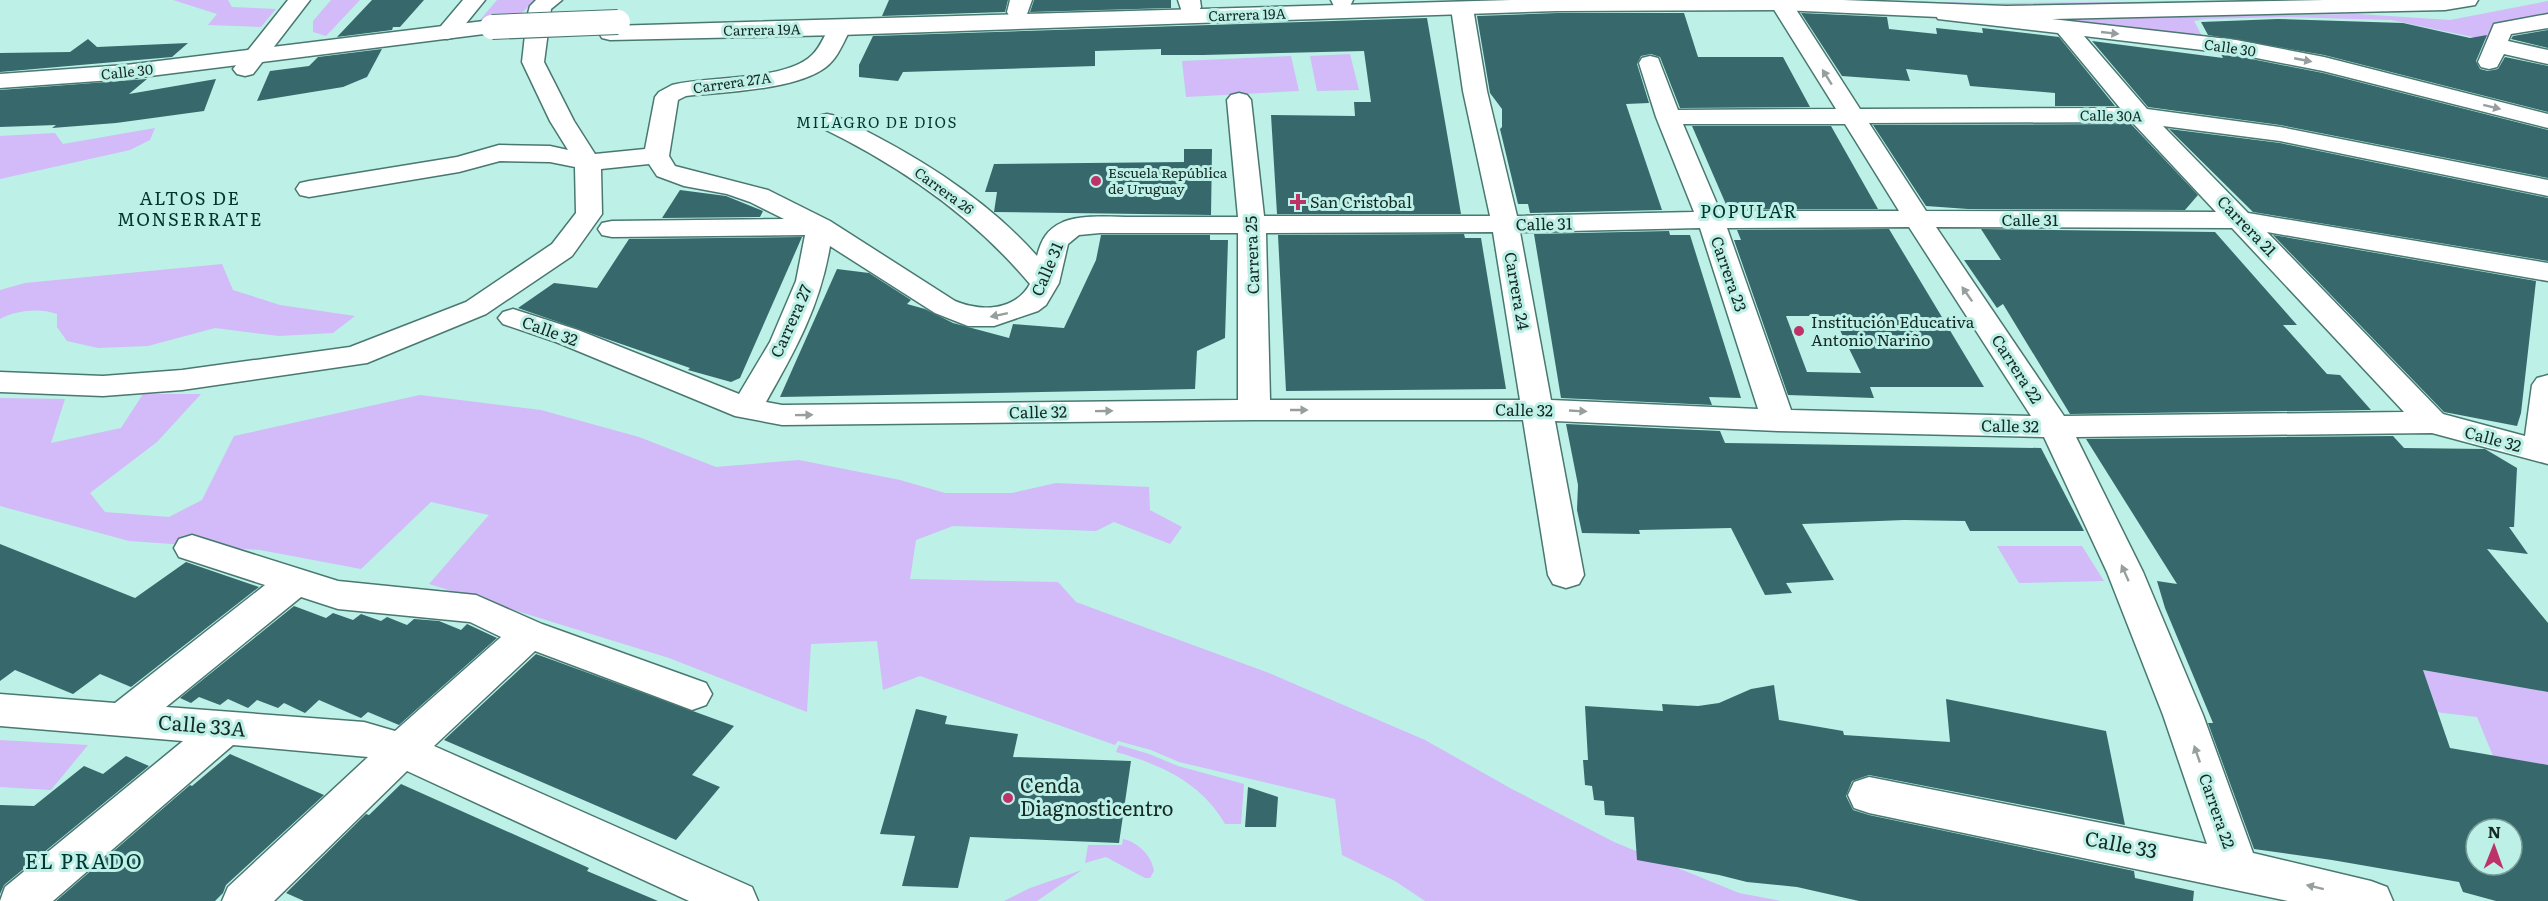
<svg xmlns="http://www.w3.org/2000/svg" width="2548" height="901" viewBox="0 0 2548 901" font-family="Literata,serif">
  <style>
    .green { fill: #d2bbf8 }
    .building { fill: #37686c; fill-rule: evenodd }
    .lines { fill: none; stroke-linecap: round; stroke-linejoin: round }
    .minor-casing { stroke: #497870; stroke-width: 3 }
    .major-casing { stroke: #497870; stroke-width: 3 }
    .minor { fill: #fff; fill-rule: evenodd }
    .major { fill: #fff; fill-rule: evenodd }
    .major-bridge-casing { stroke: #497870; stroke-width: 26; stroke-linecap: butt }
    .major-bridge { stroke: #fff; stroke-width: 24 }
    .oneway { fill: #969f9d }
    .poi-dot { fill: #bd3268; stroke: #bdf0e6; stroke-width: 2 }
    .labels { text-anchor: middle; stroke-width: 6; stroke-linejoin: round; paint-order: stroke }
    .far-street-label { font-size: 14px; fill: #152925; stroke: #bdf0e6 }
    .far-poi-label { font-size: 14px; fill: #152925; stroke: #bdf0e6; text-anchor: start }
    .far-neighbourhood-label { font-size: 15px; letter-spacing: 1.5px; fill: #013730; stroke: #bdf0e6 }
    .poi-label { font-size: 16px; fill: #152925; stroke: #bdf0e6; text-anchor: start }
    .street-label { font-size: 16px; fill: #152925; stroke: #bdf0e6 }
    .neighbourhood-label { font-size: 18px; letter-spacing: 1.5px; fill: #013730; stroke: #bdf0e6 }
    .near-street-label { font-size: 20px; fill: #152925; stroke: #bdf0e6 }
    .near-poi-label { font-size: 20px; fill: #152925; stroke: #bdf0e6; text-anchor: start }
    .near-neighbourhood-label { font-size: 21px; letter-spacing: 1.5px; fill: #013730; stroke: #bdf0e6 }
  </style>
  <rect width="100%" height="100%" fill="#bdf0e6"/>
  <path class="green" d="M173 0H228L232 7 276 9 261 27 208 25 217 14Z
    M331 0H360L326 36 313 32V21Z
    M497 0H535L517 18 479 21Z
    M1830 0 1993 3 2354 0 2037 5Z
    M2548 1V16L2496 27 2487 40 2391 20 2282 17 2205 19 2194 21 2202 36 2044 18 2358 14 2450 20Z
    M1350 54 1359 90 1317 91 1310 56Z
    M1291 56 1299 91 1186 97 1182 61Z
    M155 128 150 140 130 150 0 179V136L55 133 63 144Z
    M222 264 233 290 280 305 355 316 333 333 279 336 215 328 148 346 98 348 67 341 57 327V314C39 308 17 310 0 319V290L25 283Z
    M143 394H201L157 442 90 493 105 512 169 517 202 500 234 436 420 395 541 410 639 437 716 467 799 460 900 480 945 493H1012L1056 483 1149 487 1150 510 1182 527 1170 544 1114 522 1096 531 953 526 916 540 910 579 1058 582 1076 602 1269 673 1425 740 1510 788 1614 842 1739 893 1781 901H1425L1395 881 1342 855 1335 799 1179 762 1151 750 1118 741 1115 745 920 676 883 690 877 641 811 644 807 712 669 658 429 584 489 515 431 502 361 569 260 550 129 541 0 506V398L65 399 51 443 121 428Z
    M1997 546H2082L2104 581 2019 583Z
    M2423 670 2548 692V765L2493 756 2477 717 2418 710 2436 707Z
    M0 740 88 745 51 790 0 787Z
    M1119 745 1149 754 1178 766 1244 784 1241 824H1225C1202 783 1160 764 1116 752Z
    M1123 839C1138 842 1152 856 1154 871L1150 878H1145L1106 857 1085 863 1088 845H1122Z
    M1082 870 1037 901H1004L1030 888Z"/>
  <path class="building" d="M372 0H424L400 27H393L392 30 337 37Z
    M889 0H1008L1005 12 882 16Z
    M1034 0H1171V8L1030 12Z
    M1557 13H1684L1698 57H1783L1810 107 1680 108 1660 57 1651 54 1641 56 1637 64 1649 103 1626 104 1662 210 1530 213 1528 204H1518L1500 129 1502 127V109L1490 93 1477 16Z
    M1801 13 1887 17 1889 29 1937 34 1936 28 1983 33 1982 28 2059 37 2115 106H2055V93L1970 86 1967 75 1906 69 1910 81 1842 76Z
    M1427 18 1461 214H1277L1271 115 1355 116 1354 102H1371L1364 51 1203 55H1161V49L1095 51V66L903 72 898 81 859 77V65L873 36Z
    M2278 19 2403 23 2470 38 2487 35 2476 61 2480 69 2488 71 2498 69 2505 57 2548 66V112L2324 55 2208 35 2201 22Z
    M2548 30V48L2511 39 2513 36Z
    M88 39 97 47 188 43 172 57 0 72V53L70 52Z
    M2092 41 2223 58 2221 54 2236 56 2323 73 2548 130V178L2280 125 2148 107Z
    M382 49 367 77 343 87 257 101 270 71 309 66 318 57Z
    M147 79 129 94 216 79 204 111 116 123 52 128 56 125 0 127V90Z
    M2131 124 2198 195 2185 210 1968 209 1926 206 1873 125Z
    M1692 126H1831L1878 209H1728Z
    M2169 129 2280 143 2548 198V261L2253 212Z
    M1184 149H1212L1211 215 994 212 997 192H985L994 164 1184 162Z
    M680 190 726 196 763 211 760 217 662 218Z
    M1889 229 1984 387H1870L1874 398 1788 395 1734 240H1741L1737 230ZM1786 316H1833L1861 373 1807 372Z
    M1981 229 2215 232 2297 325H2283L2327 374 2340 375 2371 410 2070 414 2003 304 1997 308 1964 260H2001Z
    M1669 231 1670 235H1690L1741 398 1709 397 1712 405 1561 398 1534 234Z
    M1464 234 1465 238H1481L1506 389 1286 391 1278 235Z
    M1101 235H1210V240H1228L1225 338 1197 351 1195 389 780 397 837 269 869 273 911 300 907 304 925 309 953 323 1009 338 1013 324 1064 328 1096 260Z
    M2273 235 2536 281 2521 413 2517 426 2444 412Z
    M802 237 740 378 731 382 688 370 690 368 518 308 554 283 597 288 629 239Z
    M1566 424 1720 431 1725 443 2041 448 2084 531H1970L1965 521 1904 520 1802 524 1834 580 1786 583 1792 593 1765 595 1731 528 1639 530 1640 534 1582 533 1577 510 1578 485Z
    M2393 436 2404 448 2485 449 2517 468 2514 527H2509L2528 554 2487 549 2548 623V692L2423 670 2450 748 2548 765V901H2496L2463 892 2459 882 2332 860 2254 849 2208 723H2213L2165 608 2157 581 2177 584 2086 439ZM2476 829H2512V865H2476Z
    M0 544 135 598 186 562 259 587 131 687 100 674 73 694 15 670 0 681Z
    M294 606 326 618 333 613 353 620 361 614 381 621 387 617 407 625 414 619 439 621 461 630 467 624 497 638 399 725 368 712 361 718 319 700 305 713 284 703 278 708 257 700 248 708 228 699 220 705 199 697 191 703 180 698Z
    M536 654 734 726 692 775 720 787 676 840 444 740Z
    M1774 685 1779 720 1843 731 1844 735 1950 742 1946 699 2106 731 2125 825 1869 775 1852 781 1846 796 1853 810 1869 815 2134 871 2135 878 2194 891 2193 901H1859L1797 887 1747 882 1719 875 1637 860 1634 817 1605 815 1604 801 1594 800 1592 786 1585 785 1583 760H1588L1585 706 1663 711 1662 704 1698 706 1719 703 1751 689Z
    M916 709 947 716 945 724 1018 734 1013 757 1131 761 1119 843 970 837 958 888 902 886 915 836 880 834Z
    M230 754 324 795 226 885 223 893 215 901H56L190 785 192 786Z
    M126 756 149 766 4 885 0 894V805L34 806 84 766 103 774Z
    M401 784 589 868 587 871 658 901H304L286 893 366 814 369 815Z
    M1248 787 1278 797 1276 827H1245Z"/>
  <g class="lines">
    <g class="minor-casing">
      <path id="minor" d="M288 0H310L253 74 245 76 237 74 233 69Z
        M463 0H485L455 37 447 39 439 37 436 32Z
        M536 0H562L551 9 544 62 574 121 595 154 645 149 655 97 659 92 672 85C708 76 786 81 812 55 821 47 825 33 832 23L840 21 848 23 851 28C844 41 838 58 826 67 796 90 724 92 686 96L678 100 669 156 675 166 768 190 830 221 955 301C981 312 1015 311 1030 284 972 215 899 165 818 126L815 121 818 116 827 114 836 116C909 151 983 195 1037 256 1041 240 1047 229 1063 222 1083 214 1111 217 1132 217 1167 217 1202 217 1238 217L1227 100 1231 95 1239 93 1247 95 1251 100 1264 216H1490L1463 91 1451 8 1454 3 1462 2 1470 3 1473 8 1487 91 1517 216 1694 212 1656 117 1639 63 1642 58 1650 56 1658 58 1678 110 1836 109 1768 0H1790L1860 109 2120 108 2058 33 1938 19 1935 14 1938 9 1946 7 2236 40 2324 57 2548 114V128L2323 71 2236 54 2084 36 2147 109 2280 127 2548 180V196L2280 141 2163 126 2248 213 2548 263V281L2267 232 2443 414 2525 436 2532 385 2537 378 2548 375V464L2432 433 2076 437 2143 572 2203 715 2253 853 2371 881 2387 887 2393 901H2288L1869 813 1854 808 1848 795 1854 782 1869 777 2207 844 2163 715 2107 572 2044 437 1778 431 1555 421 1584 575 1579 584 1566 588 1553 584 1548 575 1523 420H1254L782 425 735 416 556 342 503 324 498 318 503 312 513 309 578 330 739 394 770 342 796 281 805 235 612 237 602 235 598 229 602 223 612 221 784 219 750 202 727 194 684 186 657 176 649 164 601 169 602 214 572 256 486 314 367 363 182 390 103 396 0 392V372L103 376 182 370 350 347 466 302 552 244 576 213 575 167 550 162 500 161 459 172 309 197 300 195 296 189 300 183 309 181 457 157 499 145 550 146 568 150 550 121 522 62 527 17 530 6ZM2132 122 2216 212 1926 211 1869 123ZM1683 124H1845L1899 211H1720ZM1909 227 2031 416 1791 410 1727 228ZM1936 227 2232 228 2404 412 2064 416ZM1700 228 1758 409 1551 400 1520 232ZM1493 232 1520 400H1270L1266 233ZM1100 233H1238V400L782 405 766 402C796 349 820 306 830 246L935 313 968 326H994L1038 311 1046 305 1059 283 1068 244 1079 235Z
        M1010 0H1032L1026 17 1018 19 1010 17 1007 12Z
        M1178 0H1200L1201 7 1198 12 1190 13 1182 12Z
        M1331 0H1353L1350 6 1342 7 1334 6Z
        M2548 14V28L2511 34 2508 41 2548 50V64L2504 54 2497 67 2489 69 2481 67 2478 62 2494 24Z
        M192 535 338 581 476 595 542 624 706 683 712 694 706 705 692 710 535 651 434 746 752 887 758 901H689L407 771 274 901H222L228 887 368 757 233 745 53 901H0L5 887 183 741 0 726V694L115 703 265 585 179 557 174 548 179 539ZM301 597 338 609 470 622 501 637 395 731 364 722 166 707Z"/>
    </g>
    <g class="major-casing">
      <path id="major" d="M1511 0H1843L2006 6 2325 0H2478L2475 5 2445 10 2006 20 1781 10 1557 11 840 35 610 40 602 38 599 33 602 28 610 26Z
        M492 20 500 22 503 27 500 32 126 79 0 88V74L126 65Z"/>
    </g>
    <use href="#minor" class="minor"/>
    <use href="#major" class="major"/>
    <g class="major-bridge-casing">
      <path id="major-bridge" d="M492 27 618 22"/>
    </g>
    <use href="#major-bridge" class="major-bridge"/>
  </g>
  <defs><path id="oneway-solid" d="M-6-.8H1V-3.2L6.5 0L1 3.2V.8H-6Z" transform="scale(1.5)"/></defs>
  <g class="oneway">
    <use href="#oneway-solid" transform="translate(2110 33) rotate(6)"/>
    <use href="#oneway-solid" transform="translate(2303 60) rotate(11)"/>
    <use href="#oneway-solid" transform="translate(1827 77) rotate(-122)"/>
    <use href="#oneway-solid" transform="translate(2492 107) rotate(14)"/>
    <use href="#oneway-solid" transform="translate(1967 294) rotate(-125)"/>
    <use href="#oneway-solid" transform="translate(999 315) rotate(168)"/>
    <use href="#oneway-solid" transform="translate(1299 410)"/>
    <use href="#oneway-solid" transform="translate(1104 411) rotate(-1)"/>
    <use href="#oneway-solid" transform="translate(1578 411) rotate(3)"/>
    <use href="#oneway-solid" transform="translate(804 415) rotate(-1)"/>
    <use href="#oneway-solid" transform="translate(2125 573) rotate(-114)"/>
    <use href="#oneway-solid" transform="translate(2197 754) rotate(-109)"/>
    <use href="#oneway-solid" transform="translate(2315 887) rotate(-166)"/>
  </g>
  <g class="poi-dot">
    <circle cx="1096" cy="181" r="6"/>
    <path d="M1295 193h6v6h6v6h-6v6h-6v-6h-6v-6h6z"/>
    <circle cx="1799" cy="331" r="6"/>
    <circle cx="1008" cy="798" r="6"/>
  </g>
  <g class="labels">
    <g class="far-street-label">
      <text transform="translate(1247 15) rotate(-2)" y="5">Carrera 19A</text>
      <text transform="translate(762 30) rotate(-1)" y="5">Carrera 19A</text>
      <text transform="translate(2230 48) rotate(8)" y="5">Calle 30</text>
      <text transform="translate(127 72) rotate(-6)" y="5">Calle 30</text>
      <text transform="translate(732 83) rotate(-8)" y="5">Carrera 27A</text>
      <text transform="translate(2111 116) rotate(1)" y="5">Calle 30A</text>
      <text transform="translate(944 191) rotate(36)" y="5">Carrera 26</text>
    </g>
    <g class="far-poi-label">
      <text x="1108" y="178">Escuela República<tspan x="1108" dy="16">de Uruguay</tspan></text>
    </g>
    <g class="far-neighbourhood-label">
      <text x="877" y="128">MILAGRO DE DIOS</text>
    </g>
    <g class="poi-label">
      <text x="1310" y="208">San Cristobal</text>
      <text x="1811" y="328">Institución Educativa<tspan x="1811" dy="18">Antonio Nariño</tspan></text>
    </g>
    <g class="street-label">
      <text x="2030" y="226">Calle 31</text>
      <text transform="translate(1544 224) rotate(-1)" y="6">Calle 31</text>
      <text transform="translate(2247 226) rotate(46)" y="6">Carrera 21</text>
      <text transform="translate(1252 255) rotate(-92)" y="6">Carrera 25</text>
      <text transform="translate(1047 269) rotate(-67)" y="6">Calle 31</text>
      <text transform="translate(1729 274) rotate(71)" y="6">Carrera 23</text>
      <text transform="translate(1517 291) rotate(80)" y="6">Carrera 24</text>
      <text transform="translate(791 321) rotate(-66)" y="6">Carrera 27</text>
      <text transform="translate(550 331) rotate(20)" y="6">Calle 32</text>
      <text transform="translate(2017 369) rotate(57)" y="6">Carrera 22</text>
      <text transform="translate(1524 410) rotate(1)" y="6">Calle 32</text>
      <text transform="translate(1038 412) rotate(-1)" y="6">Calle 32</text>
      <text transform="translate(2010 426) rotate(1)" y="6">Calle 32</text>
      <text transform="translate(2493 439) rotate(15)" y="6">Calle 32</text>
      <text transform="translate(2217 811) rotate(71)" y="6">Carrera 22</text>
    </g>
    <g class="neighbourhood-label">
      <text x="190" y="205">ALTOS DE<tspan x="190" dy="21">MONSERRATE</tspan></text>
      <text x="1749" y="218">POPULAR</text>
    </g>
    <g class="near-street-label">
      <text transform="translate(202 726) rotate(5)" y="7">Calle 33A</text>
      <text transform="translate(2121 845) rotate(11)" y="7">Calle 33</text>
    </g>
    <g class="near-poi-label">
      <text x="1020" y="793">Cenda<tspan x="1020" dy="23">Diagnosticentro</tspan></text>
    </g>
    <g class="near-neighbourhood-label">
      <text x="84" y="869">EL PRADO</text>
    </g>
  </g>
  <g transform="translate(2494 847) rotate(1)"><circle r="28" fill="#bdf0e6" stroke="#7aa099" stroke-width="1.5"/>
  <path d="M0-4.5L10 22L0 15L-10 22Z" fill="#bd3268"/>
  <text y="-9" font-size="16" font-weight="bold" text-anchor="middle" fill="#152925">N</text>
  </g>
</svg>
